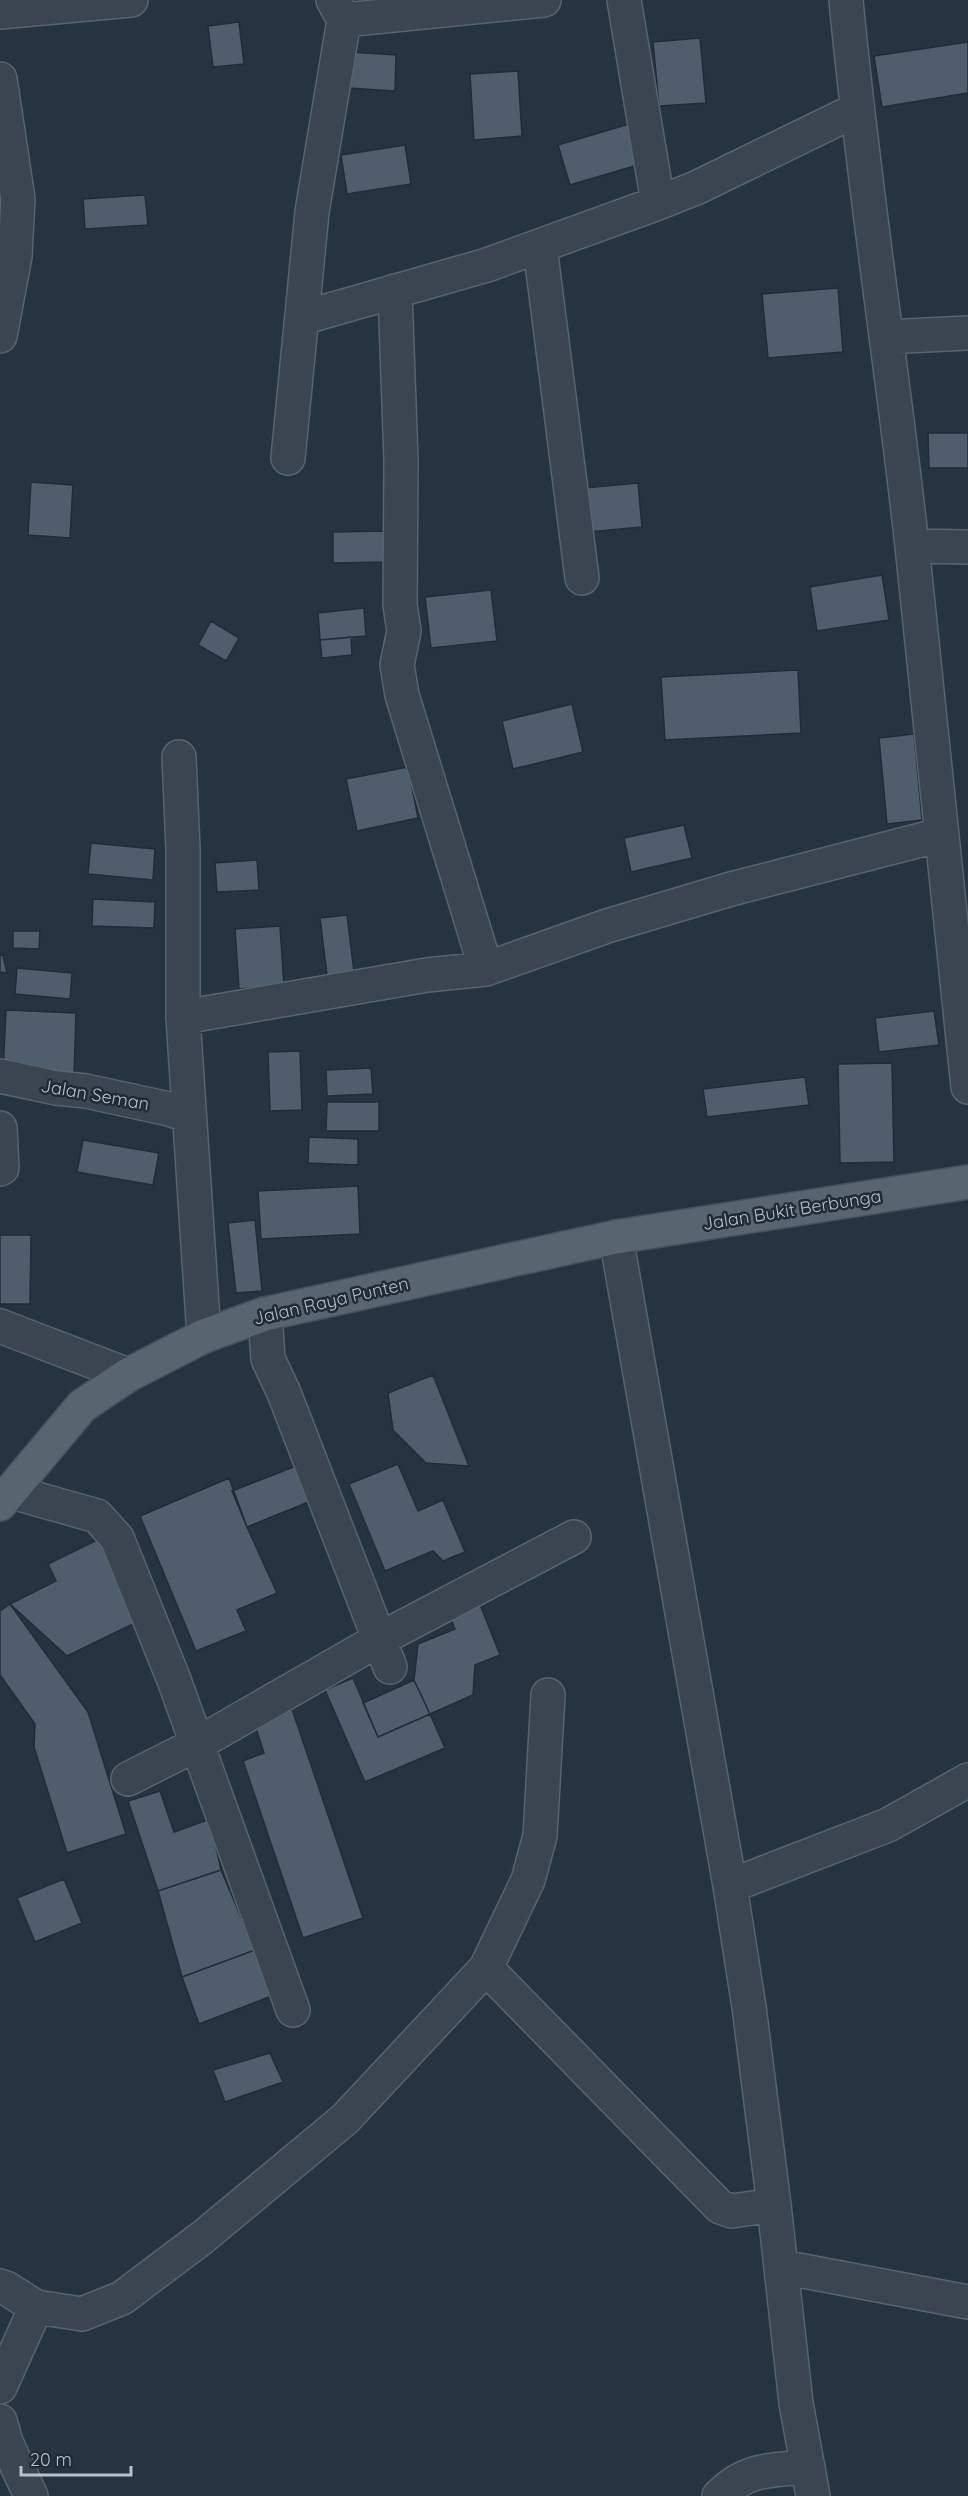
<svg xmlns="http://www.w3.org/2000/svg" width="968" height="2496" viewBox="0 0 968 2496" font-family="Quicksand,sans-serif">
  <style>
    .building { fill: #4f5d6c; stroke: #212c38; stroke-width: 1.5 }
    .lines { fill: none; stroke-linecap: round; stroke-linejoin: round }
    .street-casing { stroke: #58636e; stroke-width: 36 }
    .primary-casing { stroke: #47515d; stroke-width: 36 }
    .street { stroke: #3a4551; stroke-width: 33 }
    .primary { stroke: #586571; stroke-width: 33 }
    .labels { text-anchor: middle; stroke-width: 5; stroke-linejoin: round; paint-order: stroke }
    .street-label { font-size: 18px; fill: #b7c0cb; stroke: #1f2a36 }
  </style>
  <rect width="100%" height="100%" fill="#263441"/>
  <path class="building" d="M239 22 244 64 213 67 208 26Z
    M700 38 706 103 659 106 653 42Z
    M968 42V93L882 107 874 56Z
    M350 52 396 55 395 91 348 88Z
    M518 71 522 136 474 140 470 74Z
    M636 122 648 162 570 185 558 145Z
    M405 145 411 184 347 194 341 155Z
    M145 195 148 225 85 229 83 199Z
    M838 288 843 352 768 358 762 294Z
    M928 433H968V468H929Z
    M31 482 73 485 70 538 28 535Z
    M638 483 642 527 588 532 584 488Z
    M388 531V562L333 563V532Z
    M882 575 889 620 817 631 810 587Z
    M491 590 497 641 431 648 425 597Z
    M364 608 366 636 320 640 318 613Z
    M211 621 239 638 226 661 198 645Z
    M351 637 352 655 322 658 320 640Z
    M798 670 801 733 665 740 661 677Z
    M572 704 583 752 513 769 502 721Z
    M914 734 922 820 887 824 879 738Z
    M408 767 418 818 357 831 346 779Z
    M684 825 692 858 631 872 624 838Z
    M91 843 155 849 153 880 88 874Z
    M257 860 259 890 217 892 215 863Z
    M93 899 155 902 154 928 92 926Z
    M347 915 354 972 327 975 320 918Z
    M280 926 284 986 239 989 235 929Z
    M13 931H40L39 949 13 948Z
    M0 955H3L7 973 0 972Z
    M17 968 72 973 70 999 15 994Z
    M6 1010 76 1013 74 1076 3 1073Z
    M934 1011 939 1045 879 1052 875 1018Z
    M300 1051 302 1110 270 1111 268 1052Z
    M892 1063 894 1162 840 1163 838 1064Z
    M371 1068 373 1094 327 1096 326 1070Z
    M805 1077 809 1105 707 1117 703 1089Z
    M327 1102H379V1131H326Z
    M309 1137 358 1139V1165L308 1163Z
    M83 1140 159 1153 153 1185 77 1172Z
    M358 1186 360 1234 261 1239 258 1191Z
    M255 1220 262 1291 236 1293 228 1223Z
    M0 1235H31L30 1304H0Z
    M433 1375 469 1466 426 1463 393 1430 388 1393Z
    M398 1464 418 1511 443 1500 465 1552 443 1561 433 1551 385 1571 349 1484Z
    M296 1466 311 1501 247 1527 232 1491Z
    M229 1478 247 1527 277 1593 237 1610 246 1631 196 1651 140 1516Z
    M101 1538 141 1620 67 1656 10 1604 56 1581 48 1564Z
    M472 1584 500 1655 475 1665 473 1695 430 1714 414 1680 418 1644 455 1629 442 1596Z
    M10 1604 88 1712 126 1834 67 1853 34 1747 35 1724 0 1675V1611Z
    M353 1678 378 1737 430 1714 445 1748 365 1782 325 1690Z
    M414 1680 430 1714 378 1737 363 1703Z
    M292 1709 363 1918 303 1938 243 1761 264 1753 254 1722Z
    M160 1791 174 1832 210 1819 221 1870 158 1891 128 1801Z
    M221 1870 255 1950 182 1977 158 1891Z
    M64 1879 82 1923 35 1942 17 1898Z
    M255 1950 274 1995 199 2024 182 1977Z
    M270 2053 283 2082 225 2102 213 2070Z"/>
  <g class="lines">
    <g class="street-casing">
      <path id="street" d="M624 0 658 203
        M846 0C863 183 892 364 912 546 932 726 948 907 968 1087
        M0 12 131 0
        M344 20 544 0
        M0 79 18 199 15 256 0 336
        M540 247 582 578
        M395 291 401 461 400 605 404 631 397 665 402 695 486 969
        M302 318 487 265 658 203 696 188 856 110
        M886 337 968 333
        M288 458 312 212 344 20 333 0
        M912 546 968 547
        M179 757 183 849V1017L204 1336
        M183 1017 427 975 486 969 607 926 731 889 940 835
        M0 1076 56 1088 86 1091 169 1109 189 1116
        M0 1128 2 1168 0 1169
        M616 1237 730 1886 749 2007 774 2205 796 2403 813 2496
        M265 1314 268 1359 284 1393 390 1667
        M0 1326 128 1375
        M12 1492 97 1516 117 1538 174 1680 293 2010
        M128 1779 197 1744 380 1639 574 1537
        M730 1886 888 1825 968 1780
        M486 1968 528 1880 540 1836 548 1695
        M782 2267 968 2302
        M0 2286 6 2288 36 2307 82 2314 122 2298 203 2237 345 2119 486 1968 720 2207 732 2211 774 2205
        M0 2387 36 2307
        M0 2421 6 2442 31 2496
        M719 2496C747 2468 771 2470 808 2467"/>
    </g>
    <g class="primary-casing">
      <path id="primary" d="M0 1504 82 1406 128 1375 204 1336 265 1314 616 1237 968 1182"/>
    </g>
    <use href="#street" class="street"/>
    <use href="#primary" class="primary"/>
  </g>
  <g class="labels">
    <g class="street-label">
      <text transform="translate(95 1095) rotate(10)" y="6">Jalan Seman</text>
      <text transform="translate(792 1210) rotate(-9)" y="6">Jalan Bukit Berbunga</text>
      <text transform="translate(331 1301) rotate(-13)" y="6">Jalan Raya Punten</text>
    </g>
  </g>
  <path d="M21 2466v9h110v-9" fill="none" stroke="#b7c0cb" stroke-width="3"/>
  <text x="30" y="2466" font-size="18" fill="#b7c0cb" stroke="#1f2a36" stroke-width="4.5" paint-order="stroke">20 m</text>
</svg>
